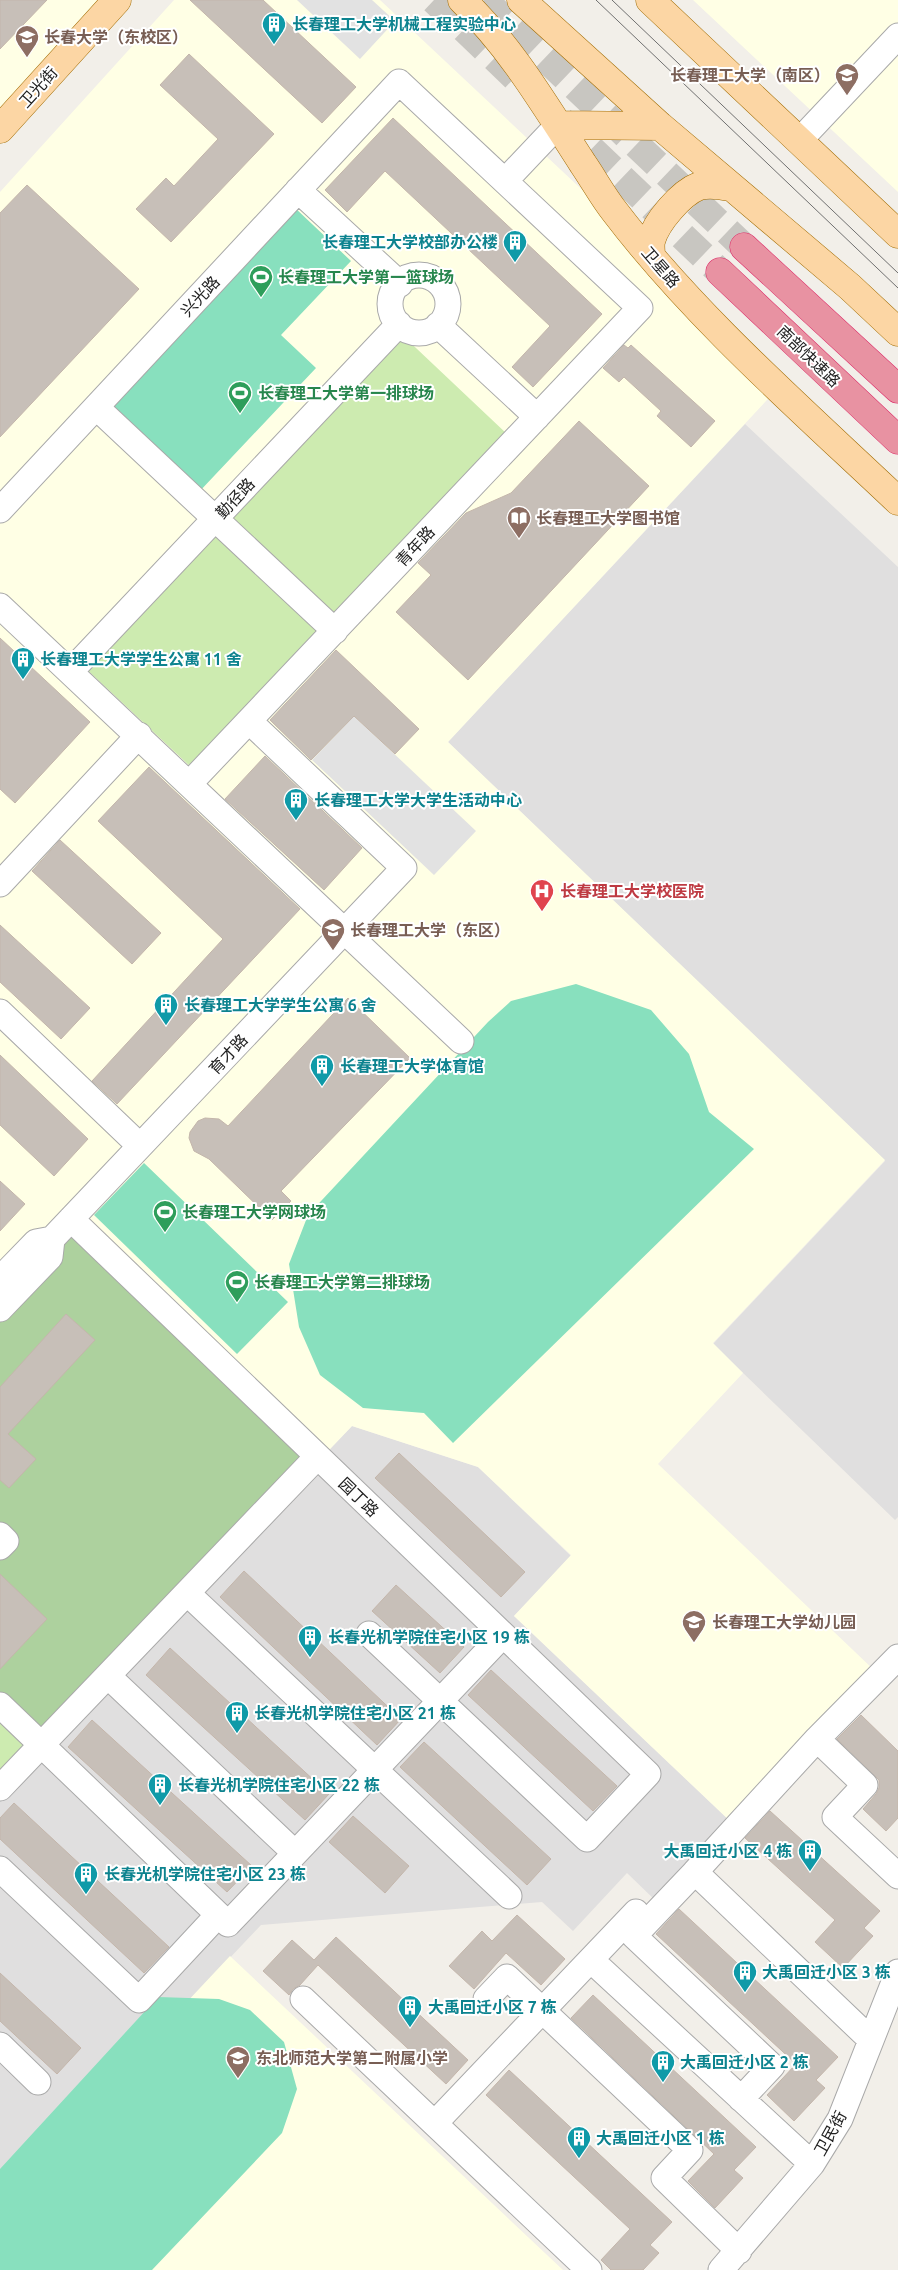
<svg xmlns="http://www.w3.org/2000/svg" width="898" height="2270" viewBox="0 0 898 2270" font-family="Ubuntu,'Noto Sans SC',sans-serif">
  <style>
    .residential { fill: #e0dfdf }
    .education { fill: #ffffe5 }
    .grass { fill: #cdebb0 }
    .forest { fill: #add19e }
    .pitch { fill: #88e0be }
    .parking { fill: #e2e2e2 }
    .building { fill: #c7bfb8; stroke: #c4b6ab }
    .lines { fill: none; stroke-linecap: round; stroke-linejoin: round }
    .highway-tunnel { stroke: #c8c6c1; stroke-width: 28; stroke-dasharray: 28 14; stroke-linecap: butt }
    .minor-casing { stroke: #a9a9a9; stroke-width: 27 }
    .major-casing { stroke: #a06b00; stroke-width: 29 }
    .highway-casing { stroke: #dc2a67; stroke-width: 29 }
    .minor { stroke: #fff; stroke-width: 25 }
    .major { stroke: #fcd6a4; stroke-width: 28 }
    .highway { stroke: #e892a2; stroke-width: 28 }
    .tram { stroke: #707070; stroke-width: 1 }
    .labels { text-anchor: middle; stroke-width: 4; stroke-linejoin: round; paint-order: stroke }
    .culture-label { font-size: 16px; font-weight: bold; fill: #0d838f; stroke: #fff; text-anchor: start }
    .education-label { font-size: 16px; font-weight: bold; fill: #785e54; stroke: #fff; text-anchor: start }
    .street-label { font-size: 16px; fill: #222; stroke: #fff }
    .leisure-label { font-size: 16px; font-weight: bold; fill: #27864d; stroke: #fff; text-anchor: start }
    .health-label { font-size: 16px; font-weight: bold; fill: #be3a42; stroke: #fff; text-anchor: start }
  </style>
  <rect width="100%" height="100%" fill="#f2efe9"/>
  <path class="residential" d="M745 424 898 567V1517L895 1520 713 1344 885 1161 448 742Z
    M352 1426 478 1467 571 1556 514 1616 731 1822 657 1902 627 1873 573 1931 542 1902 261 1925 0 2201V1795Z"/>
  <path class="education" d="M0 0H110L0 117Z
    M174 0H380L675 277 780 386 448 742 885 1160 713 1343 743 1373 658 1464 875 1671 731 1822 514 1616 571 1555 478 1467 352 1426 0 1795V192Z
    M693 0H898V192Z
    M230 1956 563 2270H0V2201Z"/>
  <path class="grass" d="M398 331 507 434 192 768 82 665Z
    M0 1705 41 1745 0 1788Z"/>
  <path class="forest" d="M71 1219 317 1457 41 1745 0 1705V1268Z"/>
  <path class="pitch" d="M293 206 351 261 281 335 316 368 198 493 105 405Z
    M576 984 651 1010 689 1054 709 1112 754 1149 453 1443 424 1413 363 1408 320 1375 299 1327 289 1264 308 1215 488 1022 511 1001Z
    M144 1163 288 1302 237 1354 94 1215Z
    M158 1997 219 1999 250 2010 284 2042 297 2089 282 2133 152 2270H0V2169Z"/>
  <path class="parking" d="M297 0H372L395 21 360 59Z
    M354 716 476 831 434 875 312 760Z"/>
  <path class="building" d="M0 0H47L0 49Z
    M190 0H263L356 87 322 123Z
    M189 54 274 134 171 242 136 209 166 178 174 186 218 139 160 85Z
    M393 118 602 314 533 387 512 367 550 326 385 171 347 212 325 190Z
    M27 185 139 289 0 437V213Z
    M624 345 628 348 631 345 715 421 691 447 657 416 661 411 624 377 619 382 603 368Z
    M579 421 649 486 468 680 396 612 431 575 418 563 466 513 511 493Z
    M0 638 90 722 15 803 0 789Z
    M336 650 419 729 395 754 354 716 311 760 270 720Z
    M265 756 362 848 324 890 225 799Z
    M149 767 300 909 117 1104 92 1081 223 939 98 821Z
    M60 840 161 933 132 964 32 871Z
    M0 925 90 1008 61 1039 0 982Z
    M348 998 410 1058 281 1191 291 1201 272 1220 209 1159 194 1151 189 1138 190 1132 198 1121 205 1118 219 1119 228 1126Z
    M0 1055 88 1139 54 1176 0 1125Z
    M0 1181 25 1204 0 1231Z
    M66 1314 95 1340 8 1434 36 1459 9 1488 0 1480V1387Z
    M399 1453 525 1572 501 1597 375 1478Z
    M244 1571 401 1719 377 1745 220 1597Z
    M0 1574 47 1619 0 1669Z
    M396 1585 464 1647 440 1673 372 1611Z
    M170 1648 329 1794 305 1820 146 1675Z
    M491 1670 617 1786 593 1811 468 1695Z
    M861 1715 898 1751V1818L886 1831 863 1809 876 1794 879 1788V1780L837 1739Z
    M92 1720 252 1866 227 1892 68 1747Z
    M424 1742 551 1859 527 1885 400 1767Z
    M14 1803 169 1947 144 1973 0 1839V1818Z
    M770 1811 880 1911 864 1928 873 1936 843 1968 815 1942 835 1920 745 1838Z
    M353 1816 409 1866 385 1893 329 1842Z
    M679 1909 838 2057 816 2080 825 2088 794 2121 767 2095 796 2064 656 1934Z
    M517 1915 565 1959 541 1985 506 1953 474 1989 449 1966 482 1931 492 1941Z
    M336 1937 468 2060 446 2084 318 1965 300 1985 293 1989 289 1995 263 1971 292 1940 314 1960Z
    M0 1973 81 2048 57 2074 0 2021Z
    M593 1995 756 2147 734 2170 743 2178 715 2208 688 2181 714 2154 571 2018Z
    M509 2070 672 2222 650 2245 659 2253 643 2270H611L601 2260 630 2229 486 2095Z"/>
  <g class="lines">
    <path class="highway-tunnel" d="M434 0 520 82
      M484 0 744 247
      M561 120 720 272"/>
    <g class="minor-casing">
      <path id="minor" d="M800 140 898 36
        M505 181 558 125
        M298 190 400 284
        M390 304a29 29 0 1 1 58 0a29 29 0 1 1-58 0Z
        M438 325 537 417
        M96 407 335 631
        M0 510 399 82 640 308 190 783
        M0 606 461 1041
        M71 671 399 324
        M0 884 139 735
        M0 1012 140 1146
        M71 1219 648 1774 587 1839 369 1634
        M52 1239 404 868 249 721
        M0 1279 36 1242 52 1239 50 1257 0 1309
        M0 1535 6 1541 0 1547
        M187 1593 509 1896
        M898 1657 817 1739 865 1785 835 1817 898 1876
        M108 1676 295 1853
        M0 1705 228 1924 503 1635
        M0 1788 317 1457
        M0 1869 139 2000 218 1915
        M695 1872 817 1739
        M591 1960 812 2164
        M303 1999 589 2270
        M486 1999 507 1977 690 2150 664 2178 739 2251
        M0 2045 38 2082
        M741 2099 772 2066 634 1936 695 1872 871 2040
        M435 2123 636 1912
        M721 2270 812 2164 840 2119 898 1972"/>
    </g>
    <g class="major-casing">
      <path id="major" d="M462 0C511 47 546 107 583 164 594 180 603 197 615 212 695 317 802 410 898 501
        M521 0 660 126 850 287 898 332
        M650 0 898 234
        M558 125 660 126
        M0 129 117 0
        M651 256C651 252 650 246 651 241 656 222 681 193 699 186 710 183 720 185 730 187"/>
    </g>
    <g class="highway-casing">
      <path id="highway" d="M744 247 898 389
        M720 272 898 440"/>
    </g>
    <use href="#minor" class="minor"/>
    <use href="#major" class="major"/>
    <use href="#highway" class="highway"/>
    <path class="tram" d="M596 0 898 288
      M612 0 898 273"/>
  </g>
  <defs>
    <g id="building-pin" transform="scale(1.25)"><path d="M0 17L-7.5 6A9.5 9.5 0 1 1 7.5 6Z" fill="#0f9aa8" stroke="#fff"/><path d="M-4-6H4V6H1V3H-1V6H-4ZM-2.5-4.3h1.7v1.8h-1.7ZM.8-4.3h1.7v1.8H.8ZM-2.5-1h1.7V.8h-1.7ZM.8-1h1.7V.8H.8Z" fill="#fff"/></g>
    <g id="university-pin" transform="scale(1.25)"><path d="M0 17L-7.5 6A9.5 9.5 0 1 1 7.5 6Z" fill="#8d6e63" stroke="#fff"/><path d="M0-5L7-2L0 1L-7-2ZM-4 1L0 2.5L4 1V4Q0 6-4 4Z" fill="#fff"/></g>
    <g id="stadium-pin" transform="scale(1.25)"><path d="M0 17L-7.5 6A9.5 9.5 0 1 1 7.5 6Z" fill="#2e9e5b" stroke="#fff"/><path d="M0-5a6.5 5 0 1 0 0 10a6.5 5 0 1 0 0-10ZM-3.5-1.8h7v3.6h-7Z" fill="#fff"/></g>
    <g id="library-pin" transform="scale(1.25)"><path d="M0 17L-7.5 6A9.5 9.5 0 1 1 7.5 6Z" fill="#8d6e63" stroke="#fff"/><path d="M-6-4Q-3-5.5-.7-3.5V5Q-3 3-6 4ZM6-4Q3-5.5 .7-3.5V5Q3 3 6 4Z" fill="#fff"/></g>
    <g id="hospital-pin" transform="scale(1.25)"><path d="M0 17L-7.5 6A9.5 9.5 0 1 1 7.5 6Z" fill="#e0444e" stroke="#fff"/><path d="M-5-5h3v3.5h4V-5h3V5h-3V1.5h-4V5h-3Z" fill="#fff"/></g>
    <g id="school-pin" transform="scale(1.25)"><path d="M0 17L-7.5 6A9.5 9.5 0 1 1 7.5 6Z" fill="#8d6e63" stroke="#fff"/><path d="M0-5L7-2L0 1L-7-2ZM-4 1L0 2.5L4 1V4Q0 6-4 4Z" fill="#fff"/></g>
  </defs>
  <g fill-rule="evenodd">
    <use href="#building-pin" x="274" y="24"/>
    <use href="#university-pin" x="27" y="37"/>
    <use href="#university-pin" x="847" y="75"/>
    <use href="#building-pin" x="515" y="242"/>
    <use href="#stadium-pin" x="261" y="277"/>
    <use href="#stadium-pin" x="240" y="393"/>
    <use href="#library-pin" x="519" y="518"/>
    <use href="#building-pin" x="23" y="659"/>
    <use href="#building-pin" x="296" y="800"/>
    <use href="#hospital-pin" x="542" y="891"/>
    <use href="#university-pin" x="333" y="930"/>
    <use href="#building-pin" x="166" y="1005"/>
    <use href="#building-pin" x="322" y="1066"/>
    <use href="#stadium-pin" x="165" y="1212"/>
    <use href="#stadium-pin" x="237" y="1282"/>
    <use href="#school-pin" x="694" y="1622"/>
    <use href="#building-pin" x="310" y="1637"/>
    <use href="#building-pin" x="237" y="1713"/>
    <use href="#building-pin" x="160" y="1785"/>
    <use href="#building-pin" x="810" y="1851"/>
    <use href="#building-pin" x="86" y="1874"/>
    <use href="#building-pin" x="745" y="1972"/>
    <use href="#building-pin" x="410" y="2007"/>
    <use href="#school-pin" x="238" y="2058"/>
    <use href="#building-pin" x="663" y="2062"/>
    <use href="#building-pin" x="579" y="2138"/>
  </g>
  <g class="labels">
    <g class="culture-label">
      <text x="292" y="30">长春理工大学机械工程实验中心</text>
      <text x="498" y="248" text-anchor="end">长春理工大学校部办公楼</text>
      <text x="40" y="665">长春理工大学学生公寓 11 舍</text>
      <text x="314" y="806">长春理工大学大学生活动中心</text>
      <text x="184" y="1011">长春理工大学学生公寓 6 舍</text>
      <text x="340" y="1072">长春理工大学体育馆</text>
      <text x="328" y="1643">长春光机学院住宅小区 19 栋</text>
      <text x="254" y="1719">长春光机学院住宅小区 21 栋</text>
      <text x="178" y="1791">长春光机学院住宅小区 22 栋</text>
      <text x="792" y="1857" text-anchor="end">大禹回迁小区 4 栋</text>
      <text x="104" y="1880">长春光机学院住宅小区 23 栋</text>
      <text x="762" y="1978">大禹回迁小区 3 栋</text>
      <text x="428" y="2013">大禹回迁小区 7 栋</text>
      <text x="680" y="2068">大禹回迁小区 2 栋</text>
      <text x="596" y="2144">大禹回迁小区 1 栋</text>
    </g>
    <g class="education-label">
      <text x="44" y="43">长春大学（东校区）</text>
      <text x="830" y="81" text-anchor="end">长春理工大学（南区）</text>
      <text x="536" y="524">长春理工大学图书馆</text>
      <text x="350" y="936">长春理工大学（东区）</text>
      <text x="712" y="1628">长春理工大学幼儿园</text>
      <text x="256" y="2064">东北师范大学第二附属小学</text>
    </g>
    <g class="street-label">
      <text transform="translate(38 87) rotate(-48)" y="6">卫光街</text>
      <text transform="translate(661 267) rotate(49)" y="6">卫星路</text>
      <text transform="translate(200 296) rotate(-47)" y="6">兴光路</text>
      <text transform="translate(809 356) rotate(44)" y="6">南部快速路</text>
      <text transform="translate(235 498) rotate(-47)" y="6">勤径路</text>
      <text transform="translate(415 546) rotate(-47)" y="6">青年路</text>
      <text transform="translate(228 1054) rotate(-47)" y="6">育才路</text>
      <text transform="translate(359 1497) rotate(44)" y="6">园丁路</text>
      <text transform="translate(830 2133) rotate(-61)" y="6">卫民街</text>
    </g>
    <g class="leisure-label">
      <text x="278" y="283">长春理工大学第一篮球场</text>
      <text x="258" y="399">长春理工大学第一排球场</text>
      <text x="182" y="1218">长春理工大学网球场</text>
      <text x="254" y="1288">长春理工大学第二排球场</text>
    </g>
    <g class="health-label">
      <text x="560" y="897">长春理工大学校医院</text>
    </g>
  </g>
</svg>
